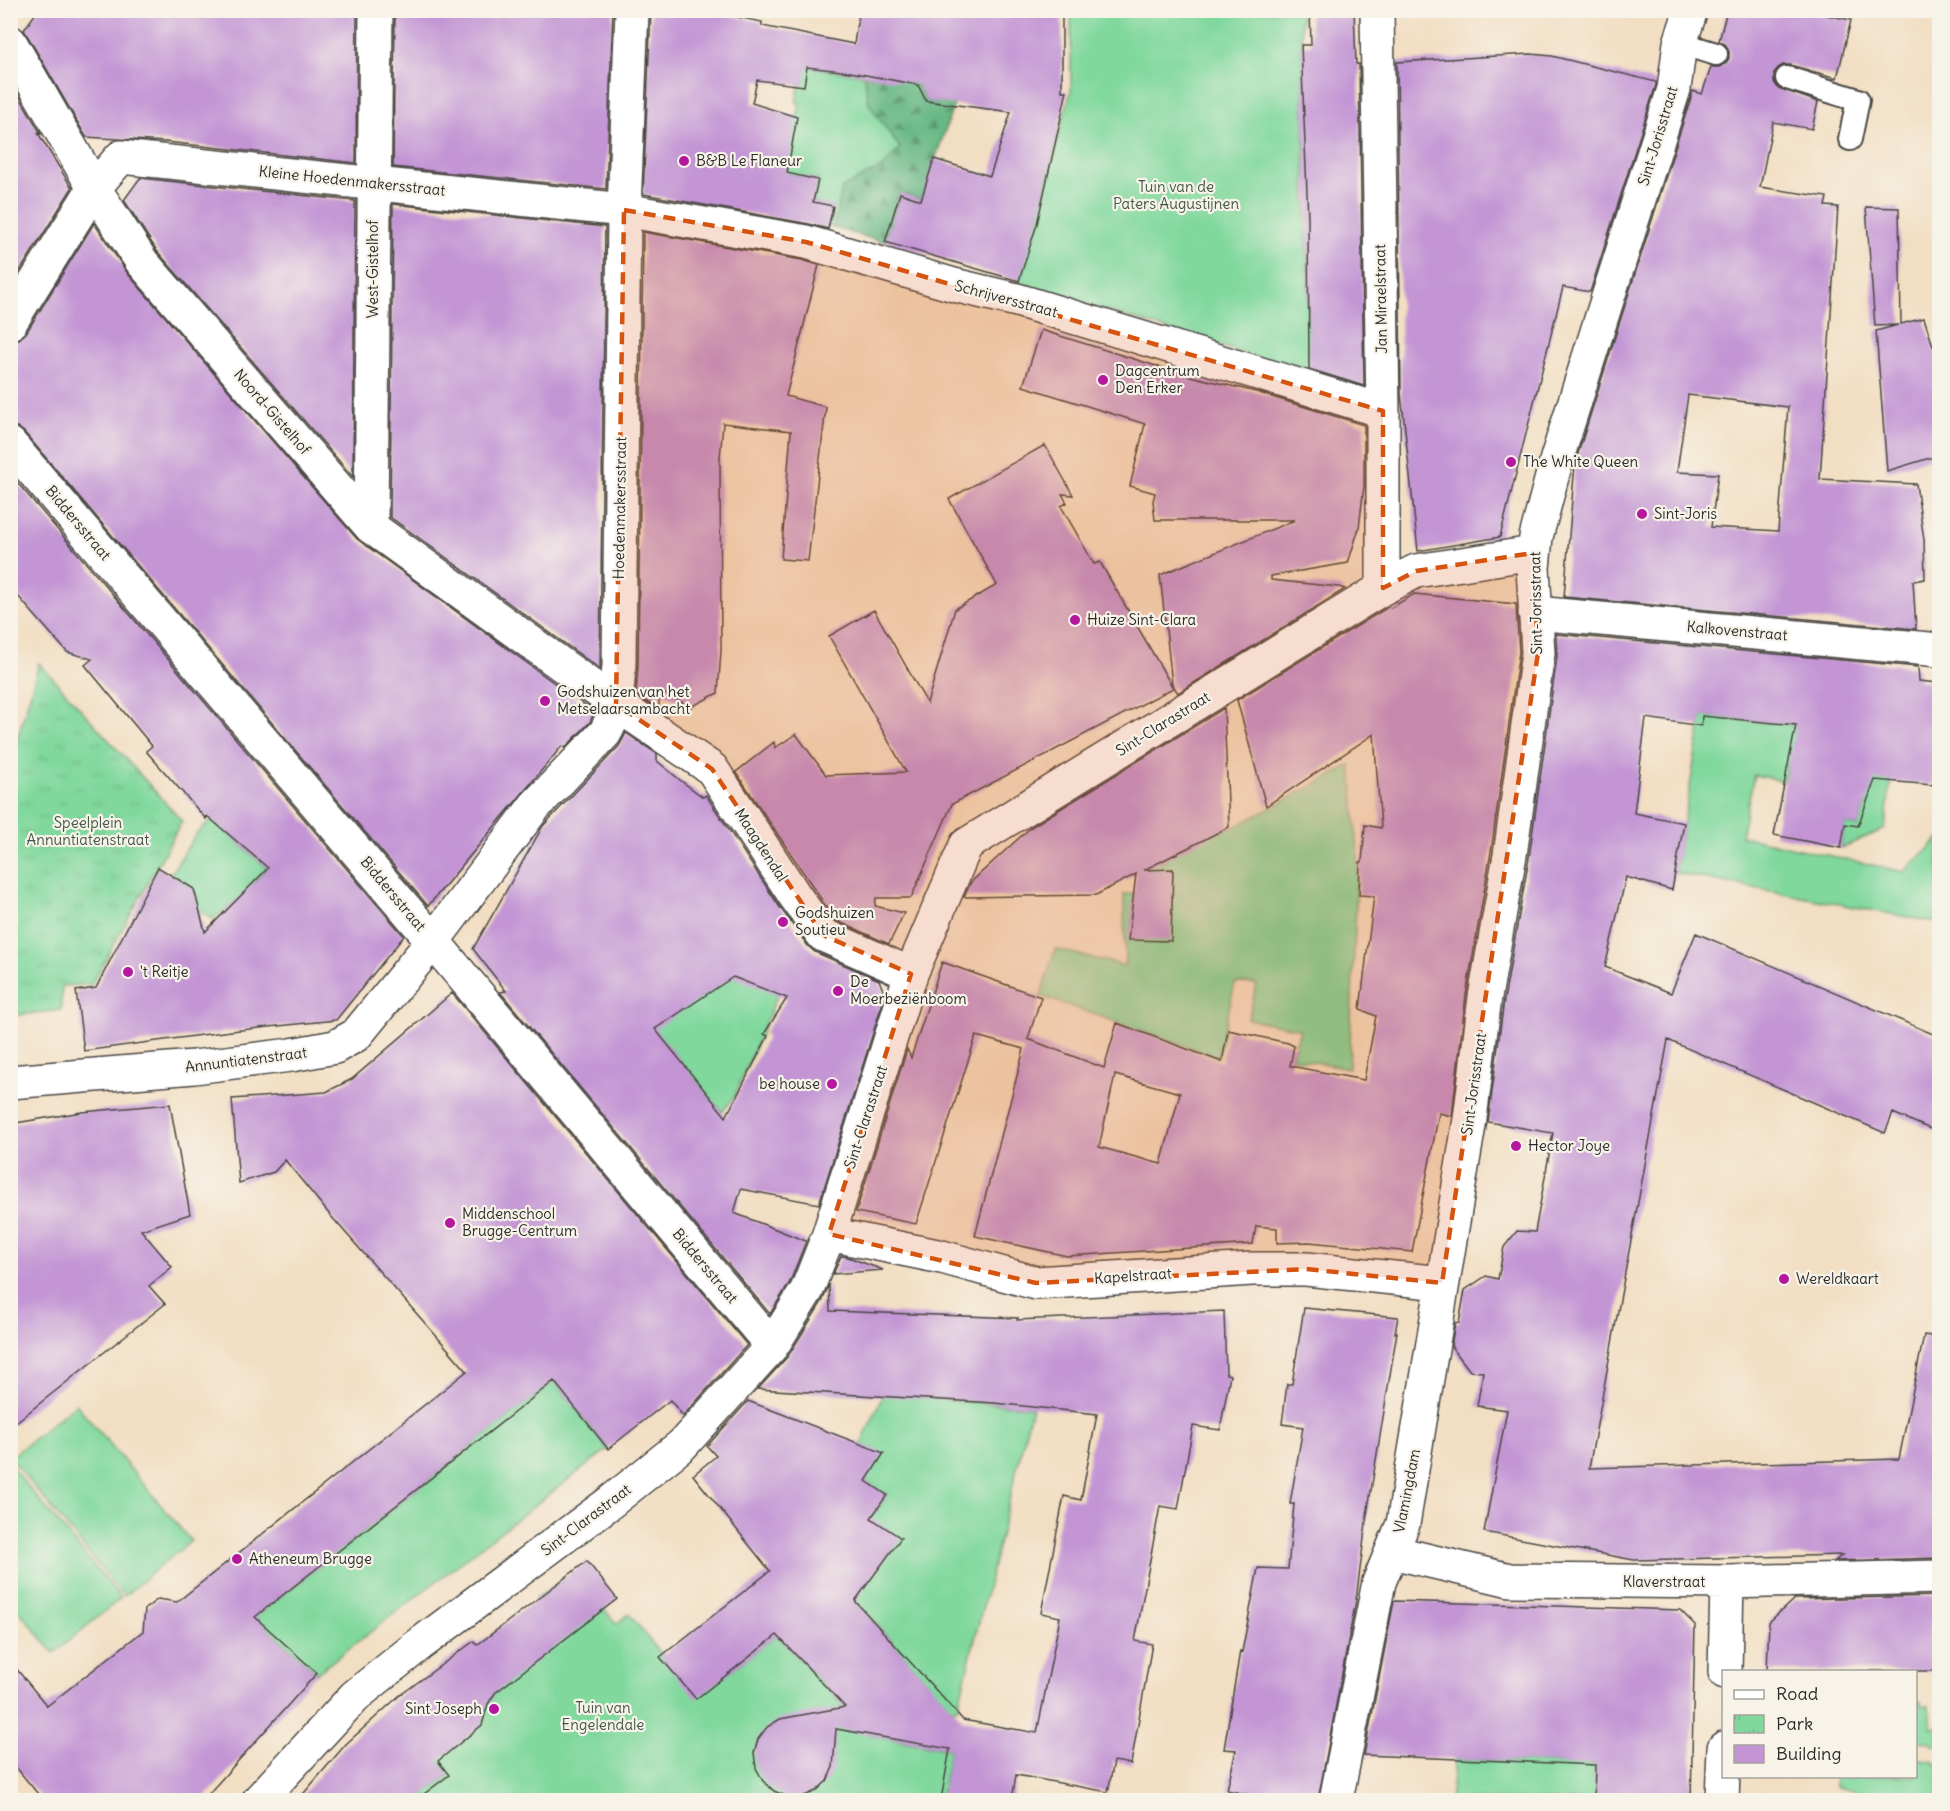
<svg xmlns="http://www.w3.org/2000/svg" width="1950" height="1811" viewBox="0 0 1950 1811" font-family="Delius,sans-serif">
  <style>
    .green { fill: #80d89d; stroke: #568264; stroke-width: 1.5 }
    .forest { fill: url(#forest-firs); stroke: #4a7258; stroke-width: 1.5 }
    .park { fill: url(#park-tufts); stroke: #568264; stroke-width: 1.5 }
    .building { fill: #c395d4; fill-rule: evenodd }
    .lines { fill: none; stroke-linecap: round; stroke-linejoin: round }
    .service-casing { stroke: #494642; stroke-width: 26 }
    .minor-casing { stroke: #494642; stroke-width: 36 }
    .service { stroke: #fff; stroke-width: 22 }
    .minor { stroke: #fff; stroke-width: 33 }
    .marked { fill: #d5540f; fill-opacity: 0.2; stroke: #d5540f; stroke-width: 4.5; stroke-dasharray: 12 8; stroke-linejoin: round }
    .poi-dot { fill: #b5179e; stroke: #f7f3e8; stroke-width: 2 }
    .labels { text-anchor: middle; stroke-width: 4.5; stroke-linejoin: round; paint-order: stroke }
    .street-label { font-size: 15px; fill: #2b2b2b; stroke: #f7f3e8 }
    .poi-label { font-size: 15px; fill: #2b2b2b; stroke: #f7f3e8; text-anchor: start }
    .park-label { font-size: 15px; fill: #405648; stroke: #f7f3e8 }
  </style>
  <defs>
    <pattern id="forest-firs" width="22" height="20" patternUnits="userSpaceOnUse" patternTransform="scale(1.5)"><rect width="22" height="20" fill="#68b884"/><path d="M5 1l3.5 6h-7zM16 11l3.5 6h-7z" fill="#56966c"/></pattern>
    <pattern id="park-tufts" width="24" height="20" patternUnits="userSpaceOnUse" patternTransform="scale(1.5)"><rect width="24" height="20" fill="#80d89d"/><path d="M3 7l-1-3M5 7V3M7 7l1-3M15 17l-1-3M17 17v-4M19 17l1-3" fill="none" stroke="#6fba87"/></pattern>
  </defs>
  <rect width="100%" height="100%" fill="#f7f3e8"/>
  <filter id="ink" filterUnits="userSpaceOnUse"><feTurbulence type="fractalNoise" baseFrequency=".0167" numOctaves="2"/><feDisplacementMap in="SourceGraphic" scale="12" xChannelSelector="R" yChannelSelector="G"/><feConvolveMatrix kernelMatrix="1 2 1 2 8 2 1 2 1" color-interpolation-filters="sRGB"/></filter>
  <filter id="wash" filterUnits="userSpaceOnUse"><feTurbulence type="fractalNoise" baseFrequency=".008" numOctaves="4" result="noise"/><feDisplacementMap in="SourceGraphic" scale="24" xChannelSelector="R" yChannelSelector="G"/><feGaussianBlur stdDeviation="1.35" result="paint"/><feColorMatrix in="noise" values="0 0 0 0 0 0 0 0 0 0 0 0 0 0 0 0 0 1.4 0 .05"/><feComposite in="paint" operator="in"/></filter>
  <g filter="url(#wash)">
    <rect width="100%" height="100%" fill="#f2dec2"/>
    <path class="green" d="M1071 11H1301L1310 374 1018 283 1038 220 1050 166 1071 91Z
      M888 52 903 54 926 101 954 104 921 200 900 193 885 242 828 226 833 207 813 202 818 180 782 172 793 119H797L800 103 796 102 803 66 882 78Z
      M1702 716 1896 735 1885 829 1841 848 1845 824 1858 826 1866 804 1788 764 1783 781 1754 775 1741 836 1904 872 1939 839V923L1675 873Z
      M1351 765 1358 856 1349 1068 1292 1058 1300 1029 1248 1019 1257 984 1235 983 1218 1057 1041 996 1055 949 1125 966 1124 894H1152L1149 863 1166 862 1170 843 1203 831 1233 828Z
      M212 820 267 868 253 883 255 887 213 919 194 907 197 901 194 889 170 875 196 834Z
      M792 961 733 1099 722 1112 631 1001 685 981 700 999 710 992 708 988 728 975Z
      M554 1381 608 1449 317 1673 255 1617Z
      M883 1395 1032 1407 958 1707 952 1709 841 1585 871 1518 887 1495 866 1481 861 1444Z
      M76 1404 191 1541 124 1596 11 1459V1457Z
      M10 1465 121 1598 54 1653 11 1601Z
      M575 1571 616 1624 629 1614 696 1698 777 1635 871 1735 950 1750 940 1800H407L416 1793 420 1798 449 1775 438 1760 488 1703 506 1676 565 1638 535 1599Z
      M1916 1702H1921V1706L1929 1705 1931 1727 1939 1726V1744L1932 1745V1742L1916 1741Z
      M1455 1759 1596 1765 1594 1800H1450Z
      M1916 1759 1933 1760 1934 1764H1939V1797H1936V1800H1891L1835 1787V1777L1916 1776Z"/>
    <path class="forest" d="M888 52 903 54 926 101 954 104 921 200 900 193 885 242 833 228 842 188 884 166 900 148 869 104 864 75 882 78Z"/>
    <path class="park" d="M39 663 182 821 92 984 62 986 61 1010 11 1016V761Z"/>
    <g id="blocks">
      <path class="building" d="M38 10H357L356 163 166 142 86 137 24 30Z
        M395 10H613L606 189 393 167Z
        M651 10H727V15L762 22V26L854 44 859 10H1062V91H1067L1037 224 1019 281 885 242 900 193 921 200 934 159 990 176 1011 112 926 101 918 85 850 72 807 67 804 86 757 80 752 103 797 117 787 173 818 180 813 202 833 206 828 229 809 224 643 194Z
        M1310 10H1354L1356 64H1359L1364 386 1309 369 1308 218 1301 45H1311Z
        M1727 10H1802L1851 20 1837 78 1790 65H1783L1778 68 1774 73V82L1778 88 1818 102 1812 129 1773 122 1760 187 1827 197 1825 206 1838 207 1820 479 1916 484 1924 540 1925 579 1913 581 1916 629 1564 597 1575 463 1693 91 1702 94 1711 67H1720L1726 63 1729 58V52L1726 45 1719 41ZM1688 395 1788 407 1778 531 1711 527 1718 474 1677 472Z
        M1530 54 1552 56 1656 82V85L1590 292 1563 287 1500 537 1418 551 1401 393 1397 62Z
        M10 80 41 134 38 133 72 188 10 287Z
        M140 178 355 201 353 477 157 251 124 200Z
        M393 204 605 227 600 669 390 517Z
        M1866 207 1899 208 1901 324 1924 318 1933 346 1940 344V455L1887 471 1876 331 1898 325 1875 326Z
        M94 223 128 274 357 539 594 712 590 722 565 748 562 746 428 906 24 432 17 427 10 426V342L19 339 26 333Z
        M643 232 802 260 819 265 786 396 826 407 808 561 781 559 791 431 723 423 720 458 721 651 718 693 691 707 659 691V710L636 695 638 665Z
        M1041 330 1182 374 1256 392 1364 425V486L1359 528 1348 563 1271 576V580L1339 587 1345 589 1178 693 1172 684 1160 575 1295 520H1155L1153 501 1155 493 1130 486 1145 424 1023 386Z
        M1045 445 1073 495 1062 494 1067 503 1061 506 1094 564 1100 562 1173 688 952 804 911 898H876L875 906 904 913 889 944 835 920 736 772 774 742 775 748 796 734 826 775 906 772 829 636 874 610 927 703 955 609 997 585 949 499Z
        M10 474 404 936 336 1020 231 1031 84 1051 76 991 96 988 158 867 194 889 205 932 268 868 207 816 206 819 146 751 152 746 85 665 92 659 67 652 10 587Z
        M1414 594 1516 604 1519 652 1491 852 1466 995 1452 1116 1439 1113 1412 1252 1309 1242 1277 1243V1228L1256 1226 1253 1244 1067 1256 975 1236 1024 1049 976 1036 916 1224 856 1212 907 1049 911 1058 942 962 1041 997 1028 1039 1104 1068 1117 1023 1222 1062 1228 1030 1288 1043 1294 1046 1290 1066 1364 1080 1376 1016 1360 1009 1374 896 1359 895 1360 862H1362L1365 825 1381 828 1374 734 1266 806 1237 700 1388 607 1391 608ZM1115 1075 1180 1093 1161 1164 1099 1147Z
        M1556 634 1918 667 1919 681 1938 683 1940 723 1933 785 1875 780 1858 826 1845 824 1841 848 1774 835 1796 725 1702 716 1701 726 1646 718 1634 813 1684 823 1672 890 1626 877 1605 967 1671 993 1696 933 1940 1037V1133L1893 1113 1885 1133 1668 1040 1589 1468 1899 1459 1924 1335 1940 1337V1558L1835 1561 1842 1555 1634 1560 1484 1532 1507 1410 1477 1406 1483 1372 1470 1371 1451 1346 1455 1323H1459L1465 1290 1486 1276 1498 1279 1504 1247 1517 1231 1535 1232 1553 1133 1488 1122 1504 1000 1529 858 1557 656Z
        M1224 708 1229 827 1144 870 1173 869 1171 941 1128 940 1136 874 1096 895 964 897 971 882 1031 827Z
        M626 733 657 754V761L680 780 703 797 706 795 779 906 808 946 815 952 879 980 885 995 819 1204 741 1189 734 1213 806 1241 790 1282 770 1314 500 992 506 991 473 949 543 826 619 746ZM733 977 787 998 764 1034 768 1036 726 1117 655 1029Z
        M452 993 747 1345 683 1416 670 1400 608 1449 554 1381 255 1617 317 1673 203 1800H43L10 1760V1661L47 1706 143 1631 145 1609 158 1599 177 1602 467 1371 330 1215 285 1160 274 1172 239 1183 232 1099 326 1092 352 1079Z
        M170 1104 190 1214 141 1230 172 1267 149 1286 165 1304 10 1427V1124L82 1112Z
        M841 1256 848 1257 883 1270 833 1274Z
        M829 1284 830 1311 1018 1318 1017 1320 1224 1311 1226 1374 1230 1375 1220 1430 1193 1426 1178 1509 1160 1506 1135 1641 1152 1644 1131 1764 1114 1761 1108 1792 1016 1775 1012 1800H941L950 1749 836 1729 833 1767 827 1781 816 1791 802 1797H788L774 1791 763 1781 756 1768 754 1753 758 1739 767 1727 780 1719 845 1707 777 1635 696 1699 660 1657 770 1571 693 1475 716 1456 707 1446 748 1401 884 1453 866 1481 887 1495 871 1518 901 1538 855 1601 963 1720 1037 1733 1060 1617 1041 1613 1064 1496 1081 1500 1097 1414 994 1403 758 1389 788 1356 823 1300Z
        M1304 1308 1398 1317 1395 1333 1397 1332 1367 1515 1356 1600 1318 1800H1245L1246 1794 1227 1790 1236 1750 1224 1749 1240 1651 1242 1652 1258 1568 1288 1569 1294 1504H1290L1303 1427 1282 1424 1287 1384H1292Z
        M587 1561 617 1599 495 1693 488 1704 482 1725 438 1761 449 1775 416 1800H298L346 1744 399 1696 474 1641 477 1645Z
        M1940 1596V1671H1767L1769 1622 1794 1599Z
        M1394 1601 1680 1610 1695 1625 1691 1800H1594L1595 1765 1364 1755Z"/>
    </g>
  </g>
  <g filter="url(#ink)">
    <use href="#blocks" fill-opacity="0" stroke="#494642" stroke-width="1.5"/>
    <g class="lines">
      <g class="service-casing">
        <path id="service" d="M1680 43 1716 54
          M1787 78 1858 100 1850 139"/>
      </g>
      <g class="minor-casing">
        <path id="minor" d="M1377 10 1383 411V588
          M10 42 94 188 142 262 371 527 616 704 712 769 795 896 823 935 911 974
          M10 323 94 188 121 157 624 210 806 242 954 285 1017 300 1383 411
          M10 444 433 941 772 1346
          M371 527 376 10
          M1535 613 1940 650
          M10 1082 194 1067 291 1055 335 1047 356 1035 433 941 535 806 605 733C618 712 617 689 619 665L624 210 632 10
          M829 1234 942 1257 1036 1283 1252 1269H1306L1442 1283
          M1392 1552 1510 1580 1727 1582 1940 1577
          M1725 1672 1727 1582
          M259 1800 355 1696 420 1644 608 1504 682 1445 772 1346 807 1290 829 1234 911 974 966 845 1383 588 1416 571 1533 553
          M1336 1800 1379 1582 1403 1524 1470 1119 1485 997 1510 855 1538 653 1533 568 1536 537 1557 458 1674 89 1680 43 1691 10
          M1722 1800 1724 1748"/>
      </g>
      <use href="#service" class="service"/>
      <use href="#minor" class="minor"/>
    </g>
  </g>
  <path class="marked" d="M624 210 806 242 1383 411V588L1416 571 1533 553 1538 653 1442 1283 1306 1269 1036 1283 829 1234 911 974 823 935 712 769 616 704Z"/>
  <g class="poi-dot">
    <circle cx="684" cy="161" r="6"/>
    <circle cx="1103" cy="380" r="6"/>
    <circle cx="1511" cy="462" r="6"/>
    <circle cx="1642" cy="514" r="6"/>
    <circle cx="1075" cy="620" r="6"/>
    <circle cx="545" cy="701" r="6"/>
    <circle cx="783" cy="922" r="6"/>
    <circle cx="128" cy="972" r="6"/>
    <circle cx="838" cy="991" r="6"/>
    <circle cx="832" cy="1084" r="6"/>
    <circle cx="1516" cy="1146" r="6"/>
    <circle cx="450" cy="1223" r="6"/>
    <circle cx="1784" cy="1279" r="6"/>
    <circle cx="237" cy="1559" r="6"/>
    <circle cx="494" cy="1709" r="6"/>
  </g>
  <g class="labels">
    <g class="street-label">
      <text transform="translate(1658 136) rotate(-73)" y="5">Sint-Jorisstraat</text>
      <text transform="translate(352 181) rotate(6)" y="5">Kleine Hoedenmakersstraat</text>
      <text transform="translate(373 269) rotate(-90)" y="5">West-Gistelhof</text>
      <text transform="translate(1006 299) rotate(15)" y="5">Schrijversstraat</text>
      <text transform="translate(1381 299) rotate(-91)" y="5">Jan Miraelstraat</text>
      <text transform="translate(272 412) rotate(49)" y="5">Noord-Gistelhof</text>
      <text transform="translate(620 508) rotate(-89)" y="5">Hoedenmakersstraat</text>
      <text transform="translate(78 523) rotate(50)" y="5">Biddersstraat</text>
      <text transform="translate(1536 603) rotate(-91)" y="5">Sint-Jorisstraat</text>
      <text transform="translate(1737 631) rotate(5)" y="5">Kalkovenstraat</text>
      <text transform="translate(1163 724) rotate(-32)" y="5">Sint-Clarastraat</text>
      <text transform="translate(761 845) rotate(57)" y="5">Maagdendal</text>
      <text transform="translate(393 894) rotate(50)" y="5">Biddersstraat</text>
      <text transform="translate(246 1060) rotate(-7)" y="5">Annuntiatenstraat</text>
      <text transform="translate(1474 1084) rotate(-82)" y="5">Sint-Jorisstraat</text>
      <text transform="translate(866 1117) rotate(-72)" y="5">Sint-Clarastraat</text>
      <text transform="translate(705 1266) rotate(50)" y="5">Biddersstraat</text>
      <text transform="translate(1133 1276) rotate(-4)" y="5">Kapelstraat</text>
      <text transform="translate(1407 1491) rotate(-79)" y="5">Vlamingdam</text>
      <text transform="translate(586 1520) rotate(-37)" y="5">Sint-Clarastraat</text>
      <text x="1664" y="1587">Klaverstraat</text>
    </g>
    <g class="poi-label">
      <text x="696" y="166">B&amp;B Le Flaneur</text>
      <text x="1115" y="376">Dagcentrum<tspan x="1115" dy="17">Den Erker</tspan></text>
      <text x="1523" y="467">The White Queen</text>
      <text x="1654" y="519">Sint-Joris</text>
      <text x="1087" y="625">Huize Sint-Clara</text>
      <text x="557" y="697">Godshuizen van het<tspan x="557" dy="17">Metselaarsambacht</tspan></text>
      <text x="795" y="918">Godshuizen<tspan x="795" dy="17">Soutieu</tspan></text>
      <text x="140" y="977">'t Reitje</text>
      <text x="850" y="987">De<tspan x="850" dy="17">Moerbeziënboom</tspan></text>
      <text x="820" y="1089" text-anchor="end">be house</text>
      <text x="1528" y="1151">Hector Joye</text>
      <text x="462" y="1219">Middenschool<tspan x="462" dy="17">Brugge-Centrum</tspan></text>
      <text x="1796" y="1284">Wereldkaart</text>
      <text x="249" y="1564">Atheneum Brugge</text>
      <text x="482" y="1714" text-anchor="end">Sint Joseph</text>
    </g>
    <g class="park-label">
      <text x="1176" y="192">Tuin van de<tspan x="1176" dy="17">Paters Augustijnen</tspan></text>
      <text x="88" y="828">Speelplein<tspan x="88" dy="17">Annuntiatenstraat</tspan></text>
      <text x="603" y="1713">Tuin van<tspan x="603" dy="17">Engelendale</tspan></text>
    </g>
  </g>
  <rect width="1950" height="1811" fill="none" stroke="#f7f3e8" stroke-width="36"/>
  <rect x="1722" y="1670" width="195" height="108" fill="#f7f3e8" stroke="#a5a39c" stroke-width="1.5"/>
  <rect x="1734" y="1690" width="30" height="9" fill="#ffffff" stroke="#a5a39c" stroke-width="1.5"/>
  <text x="1776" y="1700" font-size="18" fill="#2b2b2b">Road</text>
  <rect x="1734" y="1715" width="30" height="18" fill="url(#park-tufts)" stroke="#a5a39c" stroke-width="1.5"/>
  <text x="1776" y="1730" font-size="18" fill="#2b2b2b">Park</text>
  <rect x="1734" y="1745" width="30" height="18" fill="#c395d4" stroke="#a5a39c" stroke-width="1.5"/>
  <text x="1776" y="1760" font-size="18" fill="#2b2b2b">Building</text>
</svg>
